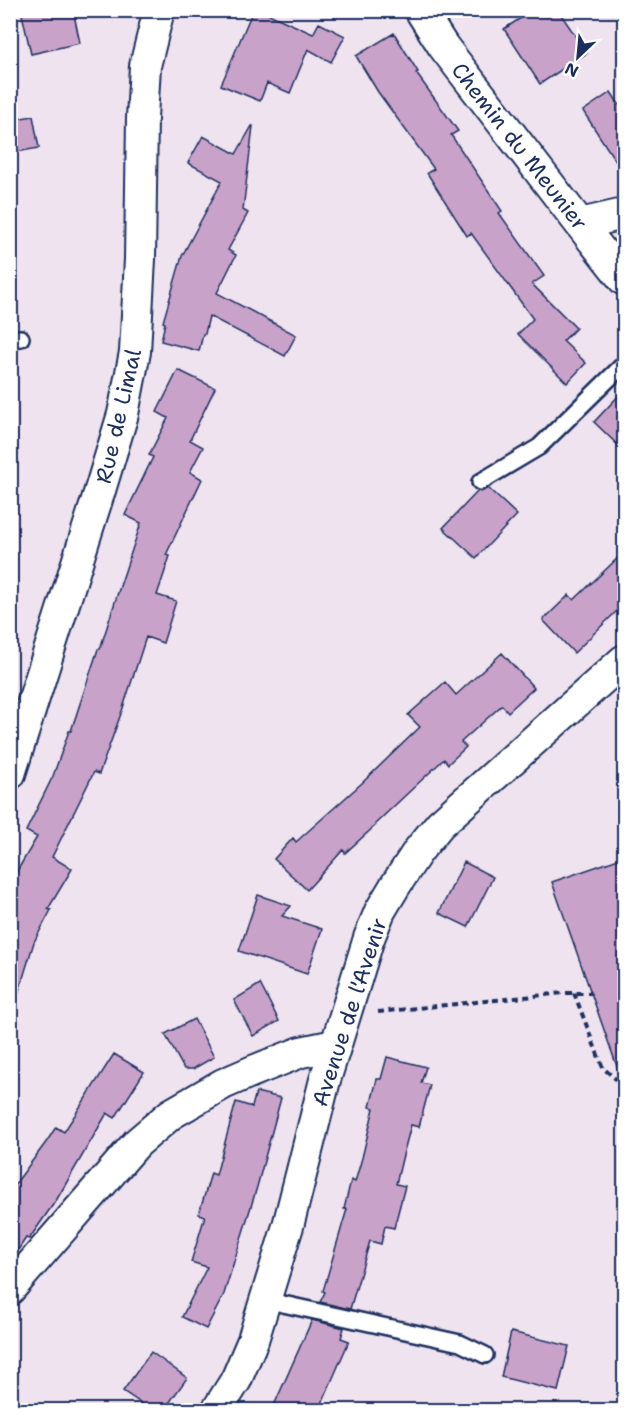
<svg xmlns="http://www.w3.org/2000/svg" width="635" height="1421" viewBox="0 0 635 1421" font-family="'Shantell Sans',sans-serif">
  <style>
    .building { fill: #c9a2ca; stroke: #1b2f5e; stroke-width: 1.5 }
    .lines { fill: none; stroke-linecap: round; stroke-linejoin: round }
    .service-casing { stroke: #1b2f5e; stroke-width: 20 }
    .minor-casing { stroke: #1b2f5e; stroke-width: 34 }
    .path { stroke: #1b2f5e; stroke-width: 4; stroke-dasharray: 6 4.5; stroke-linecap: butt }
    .service { stroke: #fff; stroke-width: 15 }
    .minor { stroke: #fff; stroke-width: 30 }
    .labels { text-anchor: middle; stroke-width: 4.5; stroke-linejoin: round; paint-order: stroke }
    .street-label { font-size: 22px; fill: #1b2f5e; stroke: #fff }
  </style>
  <rect width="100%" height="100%" fill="#efe3ef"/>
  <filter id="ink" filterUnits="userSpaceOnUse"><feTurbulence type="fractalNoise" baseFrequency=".0167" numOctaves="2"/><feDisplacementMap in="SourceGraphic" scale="12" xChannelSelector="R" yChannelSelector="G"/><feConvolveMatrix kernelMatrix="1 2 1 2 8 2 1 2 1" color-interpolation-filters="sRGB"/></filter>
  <g filter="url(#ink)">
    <path class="building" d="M21 10H73L80 43 31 54Z
      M253 10H260L313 34 319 23 345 36 331 62 308 49 290 93 267 83 260 101 221 85Z
      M533 10H558L587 53 540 84 504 29Z
      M394 33 418 72 416 73 458 131 451 135 502 211 499 213 544 276 532 284 576 328 563 341 586 363 567 383 518 334 533 319 471 233 467 236 427 173 434 169 378 92 356 56Z
      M611 92 624 112V174L583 111Z
      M33 116 39 148 10 153V120Z
      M252 126H253L243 210 248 213 228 250 236 255 217 293 296 335 285 356 209 316 205 334H203L199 351 161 341 165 323 163 322 182 256 222 181 188 163 203 136 236 154Z
      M178 370 215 388 190 440 203 447 190 472 202 479 166 555 170 556 157 595 176 601 163 643 146 637 122 711 99 774 94 772 52 857 72 869 48 909 51 910 34 942 16 1001 10 1000V883L37 837 26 831 53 776 69 731H71L98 649H100L121 583 141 523 125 515 153 457 149 455 168 418 157 412Z
      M624 390V451L594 422Z
      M488 488 517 515 476 558 443 528 478 491 481 492Z
      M624 552V604L574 653 543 620 569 595 574 600Z
      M502 653 534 688 508 712 502 705 461 742 466 747 448 764 444 759 375 824 376 825 345 853 343 850 307 890 274 859 293 838 296 842 362 783 420 727 408 715 445 682 456 695Z
      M624 857V1077L621 1078 552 882Z
      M464 862 493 877 468 927 439 913Z
      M258 895 291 906 282 916 322 929 307 974 239 951Z
      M260 984 279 1021 253 1036 234 1000Z
      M194 1019 214 1057 193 1069H184L165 1034Z
      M114 1054 144 1072 115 1118 107 1113 57 1199 29 1239 26 1238 10 1262V1191L47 1141 56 1127 64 1132Z
      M387 1057 426 1067 421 1083 430 1085 419 1127 411 1125 402 1159 396 1184 405 1186 394 1228 385 1226 381 1244 370 1241 350 1309 320 1302 325 1292 323 1291 347 1209H344L351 1180 355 1182 362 1158 374 1108 370 1107 377 1079H381Z
      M256 1092 281 1098 257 1187 224 1294 206 1329 182 1317 207 1267 191 1262 205 1216 199 1214 211 1173 216 1175 236 1102 252 1107Z
      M312 1320 344 1328 341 1338 349 1341 319 1410H272Z
      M511 1332 569 1346 558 1391 501 1377Z
      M151 1352 187 1378 164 1410H151L123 1391Z"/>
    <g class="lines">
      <g class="service-casing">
        <path id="service" d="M10 339 21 338
          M480 482 539 447 624 364
          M265 1300 460 1343 485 1355"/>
      </g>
      <g class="minor-casing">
        <path id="minor" d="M420 10 443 46 580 224 624 280
          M580 224 624 214
          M10 774 101 487 123 414 135 352 140 259 142 118 145 66 159 10
          M10 1289 137 1143 171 1114 223 1084 253 1071 301 1052 335 1045
          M217 1410 236 1380 253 1340 288 1226 325 1080 369 938 380 911 395 886 418 851 440 824 624 660"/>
      </g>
      <path class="path" d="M574 993 603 1068 624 1086
        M378 1012 564 993H591"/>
      <use href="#service" class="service"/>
      <use href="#minor" class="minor"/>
    </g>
  </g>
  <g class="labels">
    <g class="street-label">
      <text transform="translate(520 146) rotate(52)" y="8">Chemin du Meunier</text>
      <text transform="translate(118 416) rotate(-77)" y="8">Rue de Limal</text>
      <text transform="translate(349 1012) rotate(-72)" y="8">Avenue de l'Avenir</text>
    </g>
  </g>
  <rect width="635" height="1421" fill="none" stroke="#fff" stroke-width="36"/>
  <rect x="18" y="18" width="599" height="1385" fill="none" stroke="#1b2f5e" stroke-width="2" filter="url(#ink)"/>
  <g transform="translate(578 57) rotate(206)" stroke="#ffffff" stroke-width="4.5" paint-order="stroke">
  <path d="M0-4.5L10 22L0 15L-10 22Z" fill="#1b2f5e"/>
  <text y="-9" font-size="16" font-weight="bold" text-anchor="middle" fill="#1b2f5e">N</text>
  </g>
</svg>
